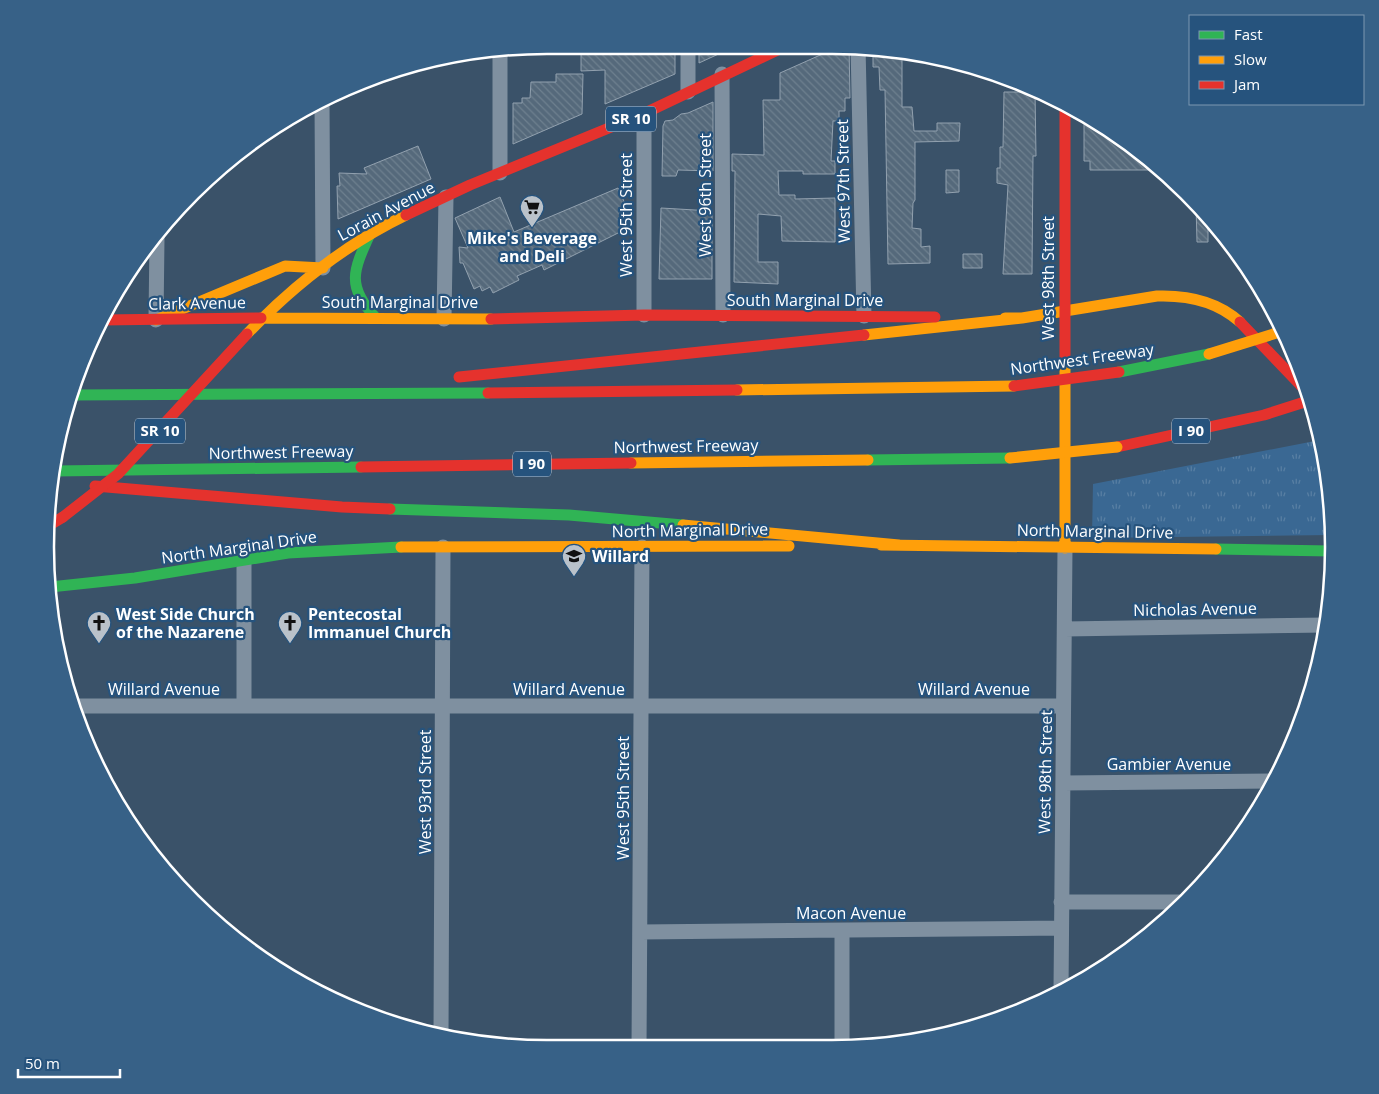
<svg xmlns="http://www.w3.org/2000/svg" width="1379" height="1094" viewBox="0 0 1379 1094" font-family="'Open Sans',sans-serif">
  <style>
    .grass { fill: url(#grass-tufts) }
    .building { fill: url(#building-back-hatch); stroke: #92a1af }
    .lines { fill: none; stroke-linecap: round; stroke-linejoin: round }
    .street { stroke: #7f90a0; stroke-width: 15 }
    .fast { stroke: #30b455; stroke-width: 11 }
    .slow { stroke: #ff9f0a; stroke-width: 11 }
    .jam { stroke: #e5322d; stroke-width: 11 }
    .slow-bridge { stroke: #ff9f0a; stroke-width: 11 }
    .jam-bridge { stroke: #e5322d; stroke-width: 11 }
    .labels { text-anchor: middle; stroke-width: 4.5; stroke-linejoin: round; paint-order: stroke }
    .shield { fill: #26537d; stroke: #becbd8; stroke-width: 1 }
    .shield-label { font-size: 15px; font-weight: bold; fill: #fff }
    .street-label { font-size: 16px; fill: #fff; stroke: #26537d }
    .poi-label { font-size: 16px; font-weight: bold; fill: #fff; stroke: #26537d; text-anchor: start }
    .rim { fill: none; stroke: #fff; stroke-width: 2.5 }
  </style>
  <defs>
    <pattern id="grass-tufts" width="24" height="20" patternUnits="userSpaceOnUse" patternTransform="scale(1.25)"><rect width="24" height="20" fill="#3a6893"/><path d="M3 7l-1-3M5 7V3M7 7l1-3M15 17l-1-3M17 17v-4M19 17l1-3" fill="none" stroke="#587fa3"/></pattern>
    <pattern id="building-back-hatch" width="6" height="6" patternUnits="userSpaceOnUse" patternTransform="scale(1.25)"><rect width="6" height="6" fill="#55697b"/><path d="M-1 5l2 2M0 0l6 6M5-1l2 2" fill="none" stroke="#6e808f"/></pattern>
  </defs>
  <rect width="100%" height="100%" fill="#3a5269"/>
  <path class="grass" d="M1320 440 1330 482 1331 535 1092 538 1093 484Z"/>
  <path class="building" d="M581 45H675V74L605 104V70L581 71Z
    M699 46H736L699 63Z
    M835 46H849L850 98H845V111H839V121H833L831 161H835V174H803V171H778L779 195H795V199L835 198V242L782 241 781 216 758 214V262H778V284L734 282 735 171H732V154L764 155 763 100H780V73L827 52 826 50Z
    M873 48 902 54V107H912L914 131H937V123H960L959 141 915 142V200L913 203 912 228 921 229V247L930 246V263L888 264 885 90H880L879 67H873Z
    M556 74H583L582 114 513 144V103H522V98H530L531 82H556Z
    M1004 92H1035L1036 156H1033L1032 274H1003L1008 185 997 183V168H1000V147H1003Z
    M713 102V171L678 170 676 176H662L663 126 665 121 673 120 681 114 688 113Z
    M1084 113 1163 169 1164 170H1090V161H1084Z
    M418 146 431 179 338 219 337 186H340L339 173 367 174 364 168Z
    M946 170H959V192L946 193Z
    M618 188 630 215 618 219 622 231 544 270 542 265 517 276 519 280 493 293 490 287 482 291 480 286 474 289 463 263H460L459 247 468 248 455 218 500 197 514 232Z
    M1196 205 1208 217V242H1197Z
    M661 208 712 211V279H659Z
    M963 254H982V268H963Z"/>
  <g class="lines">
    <path class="street" d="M858 46 864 316
      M500 51V173
      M722 74 723 315
      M688 92V45
      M322 101 323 268
      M644 114V315
      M444 319 446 197
      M156 320 157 238
      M1065 629 1326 625
      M74 706H1063
      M244 706V561
      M1063 783 1275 781
      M1061 902H1184
      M842 931V1048
      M640 932 1061 928
      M1061 991 1065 548
      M441 1037 443 547
      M639 1049 642 547"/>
    <path class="fast" d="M370 234C353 271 346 286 376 318
      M1119 372 1209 354
      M71 395 488 393
      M868 460 1010 458
      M55 471 361 467
      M390 509 569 515 683 525
      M1216 549 1332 551
      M50 587 135 578 288 553 401 547"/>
    <path class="slow" d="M261 318 491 319
      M1005 318H1022L1157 296C1187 295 1217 301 1240 322
      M156 320 285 266 323 268
      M247 334C293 286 346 244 406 215
      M864 335 1022 318
      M1065 361V548
      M737 390 1014 386
      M631 463 868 460
      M683 525 899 545
      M881 545 1216 549
      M401 547 789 546"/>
    <path class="jam" d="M1065 104V361
      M406 215 470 185 643 114 786 46
      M491 319 644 315 935 317
      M102 320 261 318
      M1240 322 1309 394
      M459 377 864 335
      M488 393 737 390
      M1117 447 1264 415 1311 400
      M361 467 631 463
      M95 486 342 507 390 509
      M48 526 63 517"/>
    <path class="slow-bridge" d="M1209 354 1283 331
      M1010 458 1117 447"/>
    <path class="jam-bridge" d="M1014 386 1119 372
      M63 517 118 474 247 334"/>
  </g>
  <defs>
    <g id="supermarket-pin" transform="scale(1.25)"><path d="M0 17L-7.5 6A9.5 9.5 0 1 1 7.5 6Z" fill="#bac2ca" stroke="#26537d"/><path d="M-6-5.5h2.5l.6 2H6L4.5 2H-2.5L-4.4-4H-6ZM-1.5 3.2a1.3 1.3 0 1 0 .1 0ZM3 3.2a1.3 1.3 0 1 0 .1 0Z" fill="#111"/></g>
    <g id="school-pin" transform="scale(1.25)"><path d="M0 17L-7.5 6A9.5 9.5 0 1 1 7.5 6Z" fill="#bac2ca" stroke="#26537d"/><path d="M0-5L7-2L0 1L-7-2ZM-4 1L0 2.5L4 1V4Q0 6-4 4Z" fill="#111"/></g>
    <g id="church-pin" transform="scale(1.25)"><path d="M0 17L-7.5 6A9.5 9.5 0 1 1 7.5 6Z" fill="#bac2ca" stroke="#26537d"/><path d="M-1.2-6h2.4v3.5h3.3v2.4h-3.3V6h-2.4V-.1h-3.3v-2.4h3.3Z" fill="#111"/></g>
  </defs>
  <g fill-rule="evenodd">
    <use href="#supermarket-pin" x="532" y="207"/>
    <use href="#school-pin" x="574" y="556"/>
    <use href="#church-pin" x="99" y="623"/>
    <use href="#church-pin" x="290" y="623"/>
  </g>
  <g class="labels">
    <g class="shield">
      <rect x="606" y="106.5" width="50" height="25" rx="4"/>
      <rect x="135" y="418.5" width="50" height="25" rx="4"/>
      <rect x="1172" y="418.5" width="38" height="25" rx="4"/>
      <rect x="513" y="451.5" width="38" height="25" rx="4"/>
    </g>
    <g class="shield-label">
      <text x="631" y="124">SR 10</text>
      <text x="160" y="436">SR 10</text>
      <text x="1191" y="436">I 90</text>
      <text x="532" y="469">I 90</text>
    </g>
    <g class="street-label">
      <text transform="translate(843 181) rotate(-91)" y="6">West 97th Street</text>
      <text transform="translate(705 195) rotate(-90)" y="6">West 96th Street</text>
      <text transform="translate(386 211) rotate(-28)" y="6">Lorain Avenue</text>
      <text transform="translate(626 215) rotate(-90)" y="6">West 95th Street</text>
      <text transform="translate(1048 278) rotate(-90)" y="6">West 98th Street</text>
      <text x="805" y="306">South Marginal Drive</text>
      <text x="400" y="308">South Marginal Drive</text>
      <text transform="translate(197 303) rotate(-1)" y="6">Clark Avenue</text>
      <text transform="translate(1082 359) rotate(-8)" y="6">Northwest Freeway</text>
      <text transform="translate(686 446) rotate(-1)" y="6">Northwest Freeway</text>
      <text transform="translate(281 452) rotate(-1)" y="6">Northwest Freeway</text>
      <text transform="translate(690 530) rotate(-1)" y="6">North Marginal Drive</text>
      <text transform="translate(1095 531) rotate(1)" y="6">North Marginal Drive</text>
      <text transform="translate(239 547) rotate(-8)" y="6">North Marginal Drive</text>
      <text transform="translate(1195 609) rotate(-1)" y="6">Nicholas Avenue</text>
      <text x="164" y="695">Willard Avenue</text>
      <text x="569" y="695">Willard Avenue</text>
      <text x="974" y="695">Willard Avenue</text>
      <text x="1169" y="770">Gambier Avenue</text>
      <text transform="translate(1045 772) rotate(-89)" y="6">West 98th Street</text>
      <text transform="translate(425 792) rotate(-90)" y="6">West 93rd Street</text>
      <text transform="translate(623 798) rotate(-90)" y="6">West 95th Street</text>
      <text x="851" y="919">Macon Avenue</text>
    </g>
    <g class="poi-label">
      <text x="532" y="244" text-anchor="middle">Mike's Beverage<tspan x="532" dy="18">and Deli</tspan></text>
      <text x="592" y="562">Willard</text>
      <text x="116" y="620">West Side Church<tspan x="116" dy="18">of the Nazarene</tspan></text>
      <text x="308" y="620">Pentecostal<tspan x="308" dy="18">Immanuel Church</tspan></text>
    </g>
  </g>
  <path d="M0 0H1379V1094H0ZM547 54H832A493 493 0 0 1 1325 547V547A493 493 0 0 1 832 1040H547A493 493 0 0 1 54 547V547A493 493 0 0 1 547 54Z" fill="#376187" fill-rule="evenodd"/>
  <path class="rim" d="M547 54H832A493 493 0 0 1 1325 547V547A493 493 0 0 1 832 1040H547A493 493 0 0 1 54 547V547A493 493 0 0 1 547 54Z"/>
  <rect x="1189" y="15" width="175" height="90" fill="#26537d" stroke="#7d98b1"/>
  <rect x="1199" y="31" width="25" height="8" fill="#30b455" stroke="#7d98b1"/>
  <text x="1234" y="40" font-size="15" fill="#ffffff">Fast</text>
  <rect x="1199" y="56" width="25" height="8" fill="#ff9f0a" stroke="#7d98b1"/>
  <text x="1234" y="65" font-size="15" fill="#ffffff">Slow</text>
  <rect x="1199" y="81" width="25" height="8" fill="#e5322d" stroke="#7d98b1"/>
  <text x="1234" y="90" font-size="15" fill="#ffffff">Jam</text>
  <path d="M18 1069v8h102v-8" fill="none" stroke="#ffffff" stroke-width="2.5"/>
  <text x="25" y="1069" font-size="15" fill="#ffffff" stroke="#26537d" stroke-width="4" paint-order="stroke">50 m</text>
</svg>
